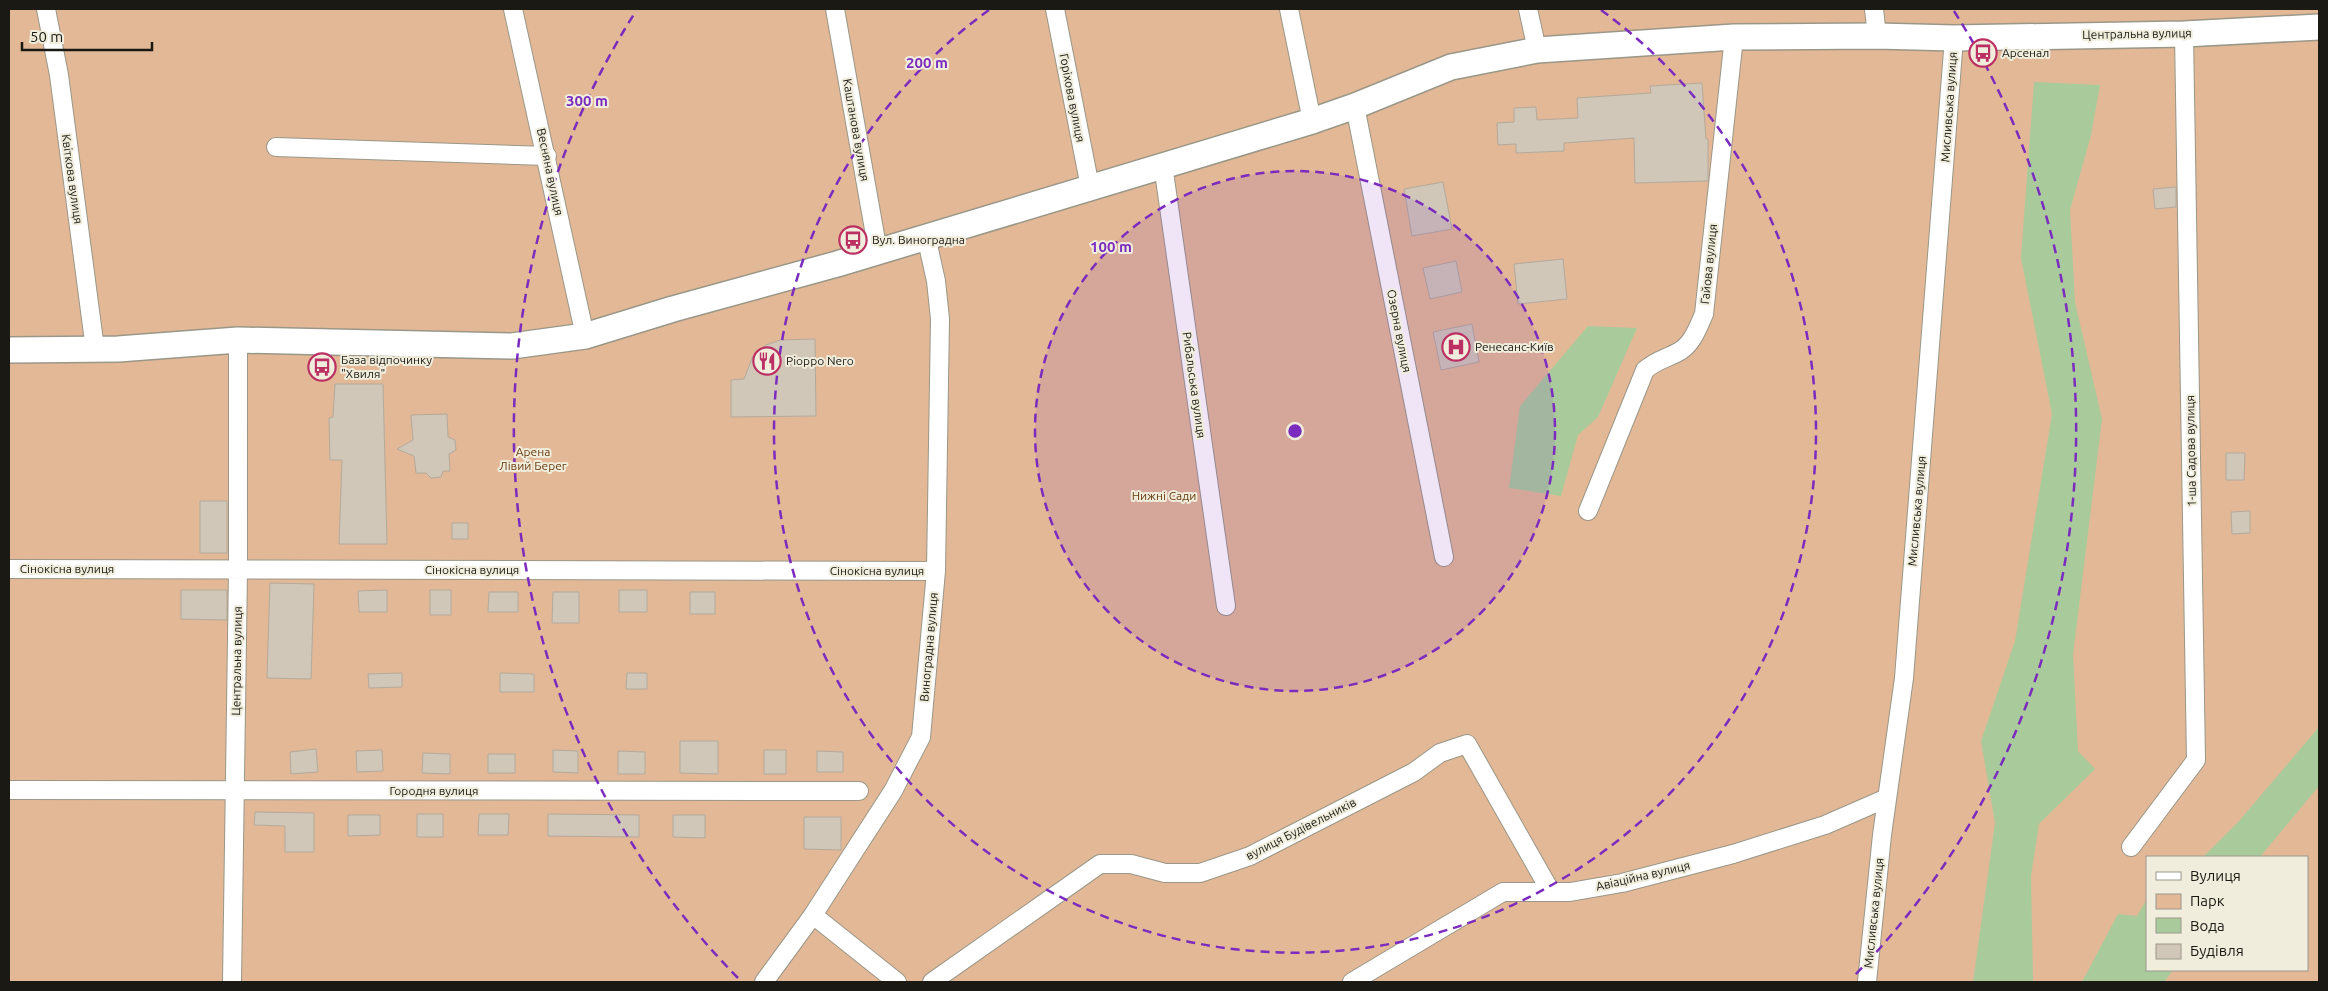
<svg xmlns="http://www.w3.org/2000/svg" width="2328" height="991" viewBox="0 0 2328 991" font-family="Ubuntu,sans-serif">
  <style>
    .green { fill: #e2b896; fill-rule: evenodd }
    .water { fill: #a9cb9c }
    .building { fill: #d0c7b8; stroke: #b3aa9c }
    .lines { fill: none; stroke-linecap: round; stroke-linejoin: round }
    .street-casing { stroke: #9a9788; stroke-width: 20 }
    .secondary-casing { stroke: #9a9788; stroke-width: 28 }
    .street { stroke: #fff; stroke-width: 18 }
    .secondary { stroke: #fff; stroke-width: 25 }
    .ring { fill: none; stroke: #7b2cbf; stroke-width: 2.5; stroke-dasharray: 9 6 }
    .labels { text-anchor: middle; stroke-width: 4; stroke-linejoin: round; paint-order: stroke }
    .street-label { font-size: 12px; fill: #1a1913; stroke: #f0eddc }
    .poi-label { font-size: 12px; fill: #1a1913; stroke: #f0eddc; text-anchor: start }
    .park-label { font-size: 12px; fill: #693d11; stroke: #f0eddc }
    .centre { fill: #7b2cbf; stroke: #f0eddc; stroke-width: 2.5 }
    .ring-label { font-size: 15px; text-anchor: middle; font-weight: bold; fill: #7b2cbf; stroke: #f0eddc; stroke-width: 4; stroke-linejoin: round; paint-order: stroke }
  </style>
  <rect width="100%" height="100%" fill="#f0eddc"/>
  <path class="green" d="M9 9H2319V982H9ZM2147 857H2307V970H2147Z"/>
  <path class="water" d="M2034 82 2100 85 2091 135 2070 210 2075 302 2102 419 2073 655 2078 751 2095 769 2039 824 2031 876 2033 982H1973L1995 823 1981 741 2015 641 2052 414 2021 258Z
    M1588 326 1637 328 1598 417 1578 435 1561 496 1509 488 1520 406Z
    M2319 727V786L2260 857H2203L2239 821Z
    M2147 899V970H2173L2164 982H2082L2118 914 2137 916Z"/>
  <path class="building" d="M1702 83 1706 139H1708V181L1635 183 1634 138 1564 143V151L1516 153V144L1498 145 1497 123 1514 122V108L1536 107 1537 120 1578 118 1577 98 1651 93 1650 86Z
    M1443 182 1452 229 1412 236 1404 189Z
    M2176 187V207L2155 209 2153 189Z
    M1563 259 1567 299 1518 304 1514 264Z
    M1456 261 1462 292 1430 299 1423 268Z
    M1472 324 1479 362 1441 370 1433 332Z
    M815 339 816 416 731 417V380L744 379 753 356 766 345 780 340Z
    M335 384H383L387 544H339L342 460H330L329 418 333 417Z
    M447 414 448 437 455 440 456 450 449 454 450 471H443L441 477 431 478 426 473H416L414 456 397 449 413 440 411 415Z
    M2226 453H2245L2244 480H2226Z
    M200 501H227V553H200Z
    M2250 511V533L2232 534 2231 512Z
    M452 523H468V539H452Z
    M270 583 314 584 311 679 267 678Z
    M181 590H227V620L181 619Z
    M387 590V612H359L358 591Z
    M430 590H451V615H430Z
    M619 590H647V612H619Z
    M489 592H518V612H488Z
    M553 592H579V623H552Z
    M690 592H715V614H690Z
    M402 673V687L369 688 368 674Z
    M500 673 534 674V692H500Z
    M627 673H647V689H626Z
    M680 741H718V774L680 773Z
    M316 749 318 772 291 774 290 752Z
    M382 750 383 771 357 772 356 751Z
    M553 750 578 751V773L553 772Z
    M764 750H786V774H764Z
    M618 751 645 752V774H618Z
    M817 751 843 752V772H817Z
    M423 753 450 754V774L422 773Z
    M488 754H515V773H488Z
    M255 812 314 813V852H285V826L254 825Z
    M417 814H443V837H417Z
    M479 814H509L508 835H478Z
    M548 814 639 815V837L548 836Z
    M348 815H380V835L348 836Z
    M673 815H705V838L673 837Z
    M804 817H841V850L804 849Z"/>
  <g class="lines">
    <g class="street-casing">
      <path id="street" d="M46 9 59 75 95 349
        M513 9 585 336
        M835 9 878 252
        M1055 9 1090 187
        M1289 9 1312 121
        M1528 9 1537 50
        M1874 9 1877 36
        M1355 106 1444 557
        M276 147 547 156
        M1163 165 1226 606
        M1588 511 1645 370C1656 360 1668 358 1680 351 1693 343 1698 327 1704 314L1734 37
        M9 569 936 571
        M9 790 859 791
        M2131 847 2196 760 2184 34
        M813 915 897 982
        M232 982 238 570V340
        M764 982 813 915 893 791 921 737 936 571 940 319 936 281 926 236
        M932 982 1100 864H1131L1165 873H1200L1250 856 1414 772 1440 753 1467 744 1551 892
        M1352 982 1503 892H1570L1622 883 1733 854 1825 825 1887 798
        M1867 982 1882 835 1904 678 1954 38"/>
    </g>
    <g class="secondary-casing">
      <path id="secondary" d="M9 350 118 349 238 340 512 346 585 336 673 309 837 264 1312 121 1355 106 1451 67 1537 50 1734 37 1877 36 1954 38 2184 34 2319 27"/>
    </g>
    <use href="#street" class="street"/>
    <use href="#secondary" class="secondary"/>
  </g>
  <circle cx="1295" cy="431" r="260" fill="#7b2cbf" fill-opacity=".12"/>
  <g class="ring">
    <circle cx="1295" cy="431" r="260"/>
    <path d="M1601 10A521 521 0 1 1 989 10"/>
    <path d="M738 978A781 781 0 0 1 636 11M1954 11A781 781 0 0 1 1852 978"/>
  </g>
  <defs>
    <g id="bus-ring" transform="scale(1.4375)"><circle r="9.5" fill="#f0eddc" stroke="#bb2f63" stroke-width="1.5"/><path d="M-5-6H5V4H4V6H2V4H-2V6H-4V4H-5ZM-3.5-4V0h7V-4ZM-3.5 1.2v1.5H-2V1.2ZM2 1.2v1.5H3.5V1.2Z" fill="#bb2f63"/></g>
    <g id="hospital-ring" transform="scale(1.4375)"><circle r="9.5" fill="#f0eddc" stroke="#bb2f63" stroke-width="1.5"/><path d="M-5-5h3v3.5h4V-5h3V5h-3V1.5h-4V5h-3Z" fill="#bb2f63"/></g>
    <g id="restaurant-ring" transform="scale(1.4375)"><circle r="9.5" fill="#f0eddc" stroke="#bb2f63" stroke-width="1.5"/><path d="M-5-6h1v4h1v-4h1v4h1v-4h1v5L-1.5 .5V6h-2V.5L-5-1ZM5-6V6H3V1.5H1.5Q1.5-4 5-6Z" fill="#bb2f63"/></g>
  </defs>
  <g fill-rule="evenodd">
    <use href="#bus-ring" x="1983" y="53"/>
    <use href="#bus-ring" x="853" y="240"/>
    <use href="#hospital-ring" x="1456" y="347"/>
    <use href="#restaurant-ring" x="767" y="361"/>
    <use href="#bus-ring" x="322" y="367"/>
  </g>
  <g class="labels">
    <g class="street-label">
      <text transform="translate(2137 34) rotate(-1)" y="4">Центральна вулиця</text>
      <text transform="translate(1072 98) rotate(79)" y="4">Горіхова вулиця</text>
      <text transform="translate(1949 107) rotate(-86)" y="4">Мисливська вулиця</text>
      <text transform="translate(856 130) rotate(80)" y="4">Каштанова вулиця</text>
      <text transform="translate(550 172) rotate(78)" y="4">Весняна вулиця</text>
      <text transform="translate(72 179) rotate(82)" y="4">Квіткова вулиця</text>
      <text transform="translate(1709 264) rotate(-84)" y="4">Гайова вулиця</text>
      <text transform="translate(1399 331) rotate(79)" y="4">Озерна вулиця</text>
      <text transform="translate(1194 385) rotate(82)" y="4">Рибальська вулиця</text>
      <text transform="translate(2191 451) rotate(-91)" y="4">1-ша Садова вулиця</text>
      <text transform="translate(1917 511) rotate(-85)" y="4">Мисливська вулиця</text>
      <text x="67" y="573">Сінокісна вулиця</text>
      <text x="472" y="574">Сінокісна вулиця</text>
      <text x="877" y="575">Сінокісна вулиця</text>
      <text transform="translate(929 647) rotate(-85)" y="4">Виноградна вулиця</text>
      <text transform="translate(237 661) rotate(-89)" y="4">Центральна вулиця</text>
      <text x="434" y="795">Городня вулиця</text>
      <text transform="translate(1301 829) rotate(-27)" y="4">вулиця Будівельників</text>
      <text transform="translate(1643 876) rotate(-13)" y="4">Авіаційна вулиця</text>
      <text transform="translate(1874 913) rotate(-84)" y="4">Мисливська вулиця</text>
    </g>
    <g class="poi-label">
      <text x="2002" y="57">Арсенал</text>
      <text x="872" y="244">Вул. Виноградна</text>
      <text x="1475" y="351">Ренесанс-Київ</text>
      <text x="341" y="364">База відпочинку<tspan x="341" dy="14">"Хвиля"</tspan></text>
      <text x="786" y="365">Pioppo Nero</text>
    </g>
    <g class="park-label">
      <text x="533" y="456">Арена<tspan x="533" dy="14">Лівий Берег</tspan></text>
      <text x="1164" y="500">Нижні Сади</text>
    </g>
  </g>
  <circle cx="1295" cy="431" r="8" class="centre"/>
  <g class="ring-label">
    <text x="927" y="68">200 m</text>
    <text x="587" y="106">300 m</text>
    <text x="1111" y="252">100 m</text>
  </g>
  <rect width="2328" height="991" fill="none" stroke="#1a1913" stroke-width="20"/>
  <rect x="2146" y="856" width="162" height="115" fill="#f0eddc" stroke="#9a988c"/>
  <rect x="2156" y="872" width="25" height="8" fill="#ffffff" stroke="#9a988c"/>
  <text x="2190" y="881" font-size="15" fill="#1a1913">Вулиця</text>
  <rect x="2156" y="894" width="25" height="15" fill="#e2b896" stroke="#9a988c"/>
  <text x="2190" y="906" font-size="15" fill="#1a1913">Парк</text>
  <rect x="2156" y="918" width="25" height="15" fill="#a9cb9c" stroke="#9a988c"/>
  <text x="2190" y="931" font-size="15" fill="#1a1913">Вода</text>
  <rect x="2156" y="944" width="25" height="15" fill="#d0c7b8" stroke="#9a988c"/>
  <text x="2190" y="956" font-size="15" fill="#1a1913">Будівля</text>
  <path d="M22 42v8h130v-8" fill="none" stroke="#1a1913" stroke-width="2.5"/>
  <text x="30" y="42" font-size="15" fill="#1a1913" stroke="#f0eddc" stroke-width="4" paint-order="stroke">50 m</text>
</svg>
